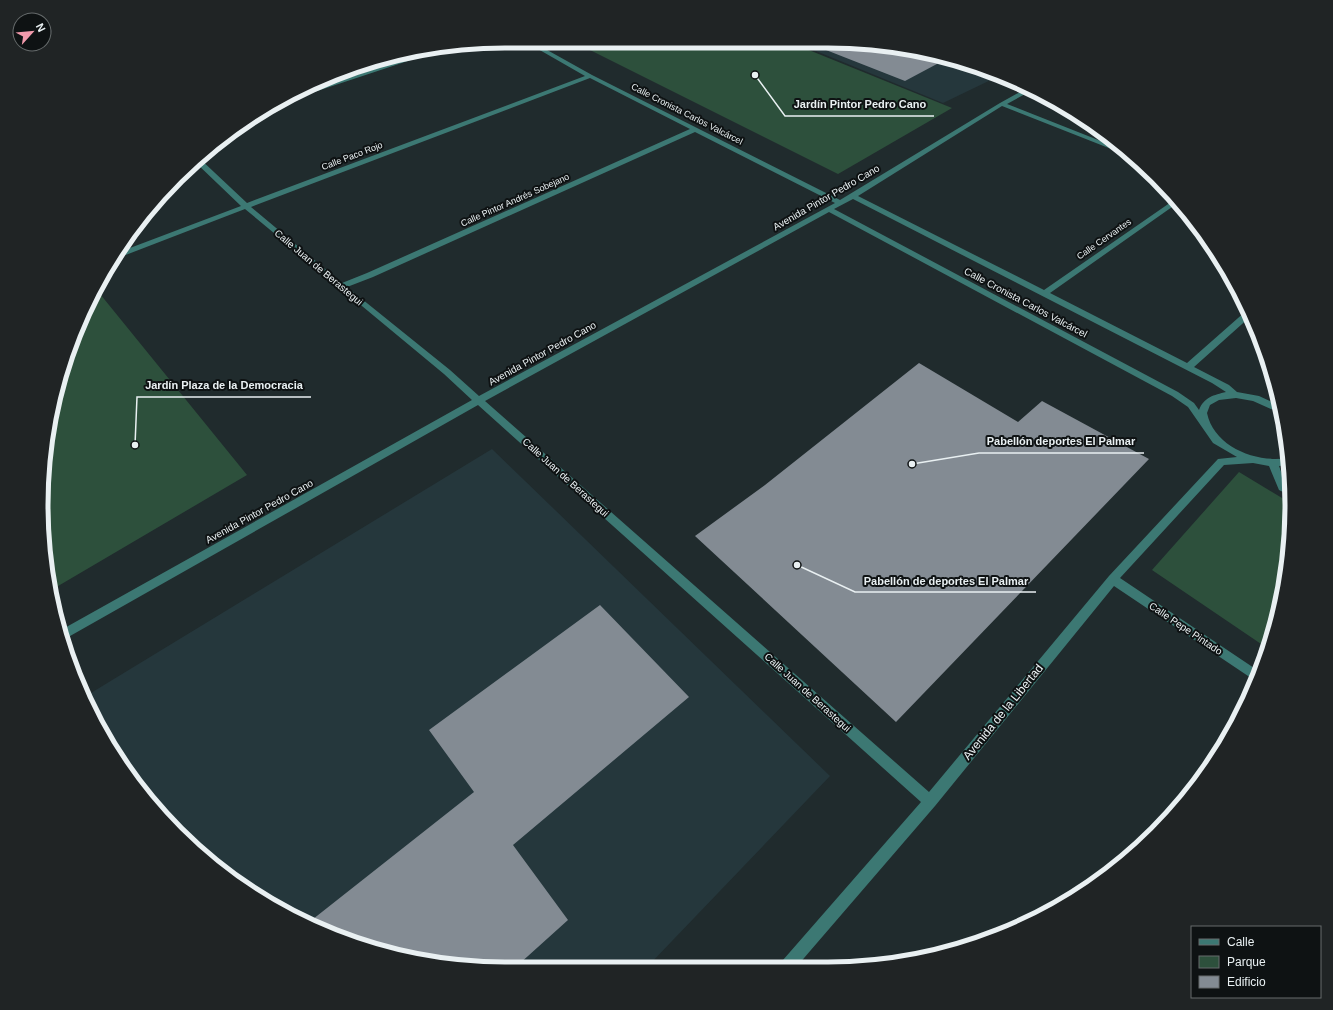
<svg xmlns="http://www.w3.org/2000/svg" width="1333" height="1010" viewBox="0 0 1333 1010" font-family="Arial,sans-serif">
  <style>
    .built { fill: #25373c }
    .green { fill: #2d503c }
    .building { fill: #838b93 }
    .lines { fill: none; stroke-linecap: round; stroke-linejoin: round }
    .minor { fill: #3c7873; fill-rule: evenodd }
    .labels { text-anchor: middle; stroke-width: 4; stroke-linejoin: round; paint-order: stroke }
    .far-street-label { font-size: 9px; fill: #e9f0f2; stroke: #0e1213 }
    .street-label { font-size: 10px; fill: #e9f0f2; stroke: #0e1213 }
    .near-street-label { font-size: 12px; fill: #e9f0f2; stroke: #0e1213 }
    .rim { fill: none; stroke: #e9f0f2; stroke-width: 5 }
    .leader { fill: none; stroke: #e9f0f2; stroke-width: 1.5 }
    .callout-dot { fill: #e9f0f2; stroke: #0e1213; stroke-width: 1.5 }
    .callout-label { font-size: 11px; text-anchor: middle; font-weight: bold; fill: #e9f0f2; stroke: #0e1213; stroke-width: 4; stroke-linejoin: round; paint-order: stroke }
  </style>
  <rect width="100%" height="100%" fill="#202b2d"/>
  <path class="built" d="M794 42H858L948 57 999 76 943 103Z
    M492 449 830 776 649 965H444L356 944 273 907 199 854 119 763 86 696Z"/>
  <path class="green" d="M572 41 789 42 952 108 838 174Z
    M411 53 321 83 385 57Z
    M96 289 247 475 53 589 42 535 50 414 89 300Z
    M1239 472 1292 504 1283 595 1267 648 1152 570Z"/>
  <path class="building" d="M829 42H858L950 57 905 81 826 50Z
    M919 363 1018 422 1042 401 1149 459 896 722 695 536 765 485Z
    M600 605 689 697 513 845 568 920 518 965H444L356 944 308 923 474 792 429 730Z"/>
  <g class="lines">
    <path class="minor" d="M524 41H531L592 75 840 200 1000 103 1029 87 1034 89 1007 104 1126 151 1133 157 1129 156 1002 106 858 196 1044 290 1174 200 1184 211 1172 207 1050 293 1187 363 1246 311H1248L1251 316 1194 367 1229 385 1237 392 1259 396 1281 406 1282 414 1253 401 1236 398 1219 400 1210 405 1207 413C1214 447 1256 463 1287 458L1288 465 1279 466 1286 485 1290 487 1291 496 1279 490 1269 466 1253 463 1224 465 1120 578 1260 672 1257 682 1114 586 935 806 798 965H781L783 960 921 802 478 405 63 640 61 630 472 400 444 374 245 209 123 256H118L122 251 241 206 194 161 198 157 247 203 585 76ZM590 78 690 129 367 273 342 283 251 207ZM695 132 835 203 479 396 450 370 347 287 373 277ZM853 199 1212 383 1226 392C1214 395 1204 397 1199 410L1194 403 1178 392 834 209ZM829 212 1172 396 1188 407 1213 443 1237 457 1218 459 1109 576 929 792 485 401Z
      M441 50 272 106H268L286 98 430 51Z"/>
  </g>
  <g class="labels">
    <g class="far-street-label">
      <text transform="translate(687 114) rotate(27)" y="3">Calle Cronista Carlos Valcárcel</text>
      <text transform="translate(352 156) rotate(-21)" y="3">Calle Paco Rojo</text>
      <text transform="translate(515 200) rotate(-24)" y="3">Calle Pintor Andrés Sobejano</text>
      <text transform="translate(1104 239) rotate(-35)" y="3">Calle Cervantes</text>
    </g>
    <g class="street-label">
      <text transform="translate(826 197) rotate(-30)" y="4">Avenida Pintor Pedro Cano</text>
      <text transform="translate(319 267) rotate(40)" y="4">Calle Juan de Berastegui</text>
      <text transform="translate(1026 302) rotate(28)" y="4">Calle Cronista Carlos Valcárcel</text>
      <text transform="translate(542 353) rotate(-29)" y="4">Avenida Pintor Pedro Cano</text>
      <text transform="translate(566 477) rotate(42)" y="4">Calle Juan de Berastegui</text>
      <text transform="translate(259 511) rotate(-29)" y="4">Avenida Pintor Pedro Cano</text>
      <text transform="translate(1186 628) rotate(34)" y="4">Calle Pepe Pintado</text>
      <text transform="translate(808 692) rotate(42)" y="4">Calle Juan de Berastegui</text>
    </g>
    <g class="near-street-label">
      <text transform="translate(1003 712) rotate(-51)" y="4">Avenida de la Libertad</text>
    </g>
  </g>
  <path d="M0 0H1333V1010H0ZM505 48H828A457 457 0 0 1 1285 505V505A457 457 0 0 1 828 962H505A457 457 0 0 1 48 505V505A457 457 0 0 1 505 48Z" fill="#202425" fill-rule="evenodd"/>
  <path class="rim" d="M505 48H828A457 457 0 0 1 1285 505V505A457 457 0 0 1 828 962H505A457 457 0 0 1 48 505V505A457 457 0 0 1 505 48Z"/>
  <path class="leader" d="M755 75L785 116H934M135 445L137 397H311M912 464L979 453H1144M797 565L855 592H1036"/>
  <g class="callout-dot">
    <circle cx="755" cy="75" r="4"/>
    <circle cx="135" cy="445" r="4"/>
    <circle cx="912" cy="464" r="4"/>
    <circle cx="797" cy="565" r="4"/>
  </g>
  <g class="callout-label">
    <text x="860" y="108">Jardín Pintor Pedro Cano</text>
    <text x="224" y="389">Jardín Plaza de la Democracia</text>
    <text x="1061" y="445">Pabellón deportes El Palmar</text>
    <text x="946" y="585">Pabellón de deportes El Palmar</text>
  </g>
  <rect x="1191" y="926" width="130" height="72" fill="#0e1213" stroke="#666b6c"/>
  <rect x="1199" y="939" width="20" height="6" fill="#3c7873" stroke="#666b6c"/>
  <text x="1227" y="946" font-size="12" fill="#e9f0f2">Calle</text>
  <rect x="1199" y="956" width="20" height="12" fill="#2d503c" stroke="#666b6c"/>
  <text x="1227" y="966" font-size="12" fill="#e9f0f2">Parque</text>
  <rect x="1199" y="976" width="20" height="12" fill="#838b93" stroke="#666b6c"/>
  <text x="1227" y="986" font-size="12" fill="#e9f0f2">Edificio</text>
  <g transform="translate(32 32) rotate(63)"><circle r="19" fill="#0e1213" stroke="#666b6c"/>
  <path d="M0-3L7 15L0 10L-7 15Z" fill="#f29aac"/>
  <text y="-6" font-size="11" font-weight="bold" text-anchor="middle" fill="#e9f0f2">N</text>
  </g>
</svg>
